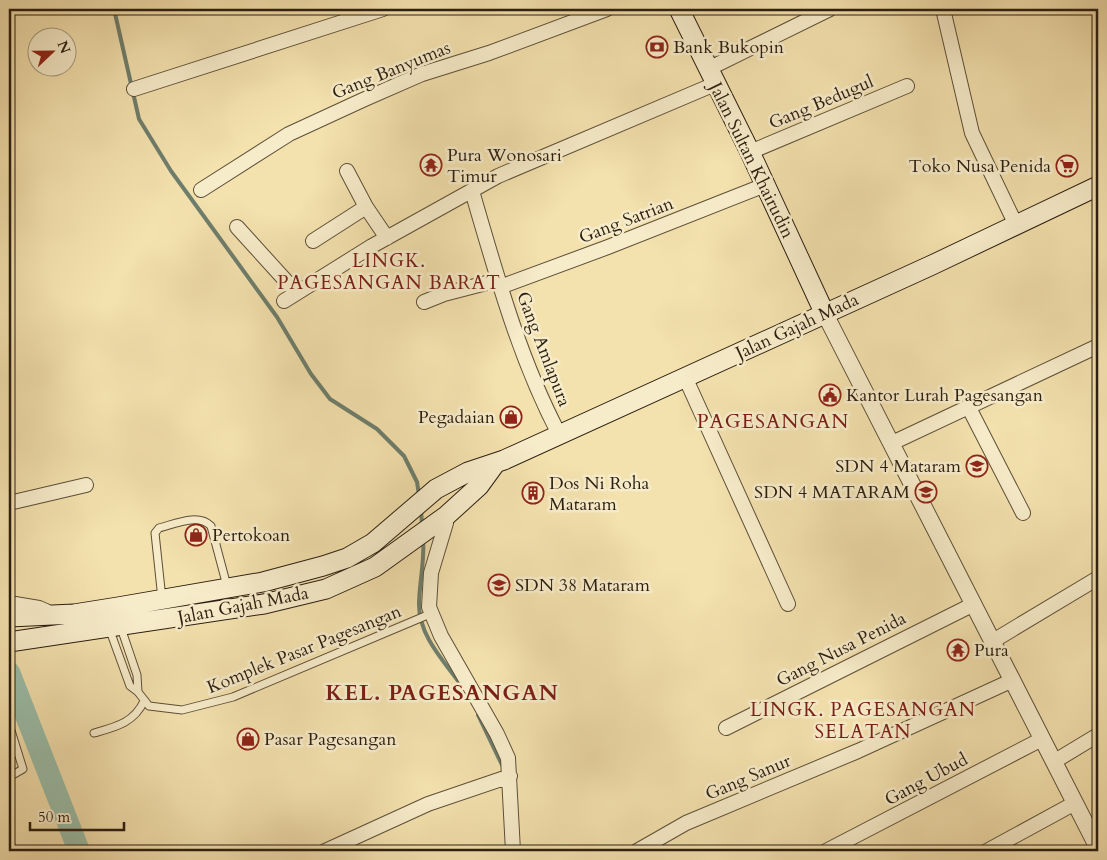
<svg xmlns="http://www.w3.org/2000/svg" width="1107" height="860" viewBox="0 0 1107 860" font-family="Cardo,serif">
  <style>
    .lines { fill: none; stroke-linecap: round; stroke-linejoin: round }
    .stream { stroke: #6e7e6c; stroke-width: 4 }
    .river { stroke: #9bbea9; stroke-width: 22 }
    .service-casing { stroke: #5d4f38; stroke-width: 9 }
    .minor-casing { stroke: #5d4f38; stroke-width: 16 }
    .tertiary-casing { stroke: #5d4f38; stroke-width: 18 }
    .secondary-casing { stroke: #2b1e10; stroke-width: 21 }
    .service { stroke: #f7ecca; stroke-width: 7 }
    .minor { stroke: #f7ecca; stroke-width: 14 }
    .tertiary { stroke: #f7ecca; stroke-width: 16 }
    .secondary { stroke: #f7ecca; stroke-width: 19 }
    .labels { text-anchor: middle; stroke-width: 5; stroke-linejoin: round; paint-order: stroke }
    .poi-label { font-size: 18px; fill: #2b1e10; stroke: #f7ecca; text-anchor: start }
    .street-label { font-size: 18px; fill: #2b1e10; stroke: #f7ecca }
    .neighbourhood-label { font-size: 19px; letter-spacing: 1px; fill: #7a1f14; stroke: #f7ecca }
    .quarter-label { font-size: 20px; letter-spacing: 1px; fill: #7a1f14; stroke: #f7ecca }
    .district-label { font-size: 22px; font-weight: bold; letter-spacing: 1px; fill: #7a1f14; stroke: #f7ecca }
  </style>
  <rect width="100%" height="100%" fill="#f3e1ae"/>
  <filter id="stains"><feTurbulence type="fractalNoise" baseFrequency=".004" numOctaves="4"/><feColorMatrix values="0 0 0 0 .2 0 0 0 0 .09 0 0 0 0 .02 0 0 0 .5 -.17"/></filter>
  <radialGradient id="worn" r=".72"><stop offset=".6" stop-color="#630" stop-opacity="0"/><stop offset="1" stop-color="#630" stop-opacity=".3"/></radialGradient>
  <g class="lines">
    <path class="stream" d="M114 9 139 119 171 171 277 317 311 374 330 399 377 429 404 456 417 482 419 495
      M421 509 422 525
      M423 539C425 561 419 583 419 605 419 636 444 661 461 685
      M478 715 503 767"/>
    <path class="river" d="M9 672 79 851"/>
    <g class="service-casing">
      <path id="service" d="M162 599 155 533 159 528C175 524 198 513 211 526L227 586
        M120 625 137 675 138 692
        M109 628 130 686 138 692
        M138 692 149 706 182 710 233 697 430 614
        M9 724 23 769 9 777
        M94 733C115 727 134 723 144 701
        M9 840 13 851"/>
    </g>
    <g class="minor-casing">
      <path id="minor" d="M943 9 972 133 1016 225
        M708 69 830 9
        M134 89 383 9
        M750 152 907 86
        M347 171 366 207 387 238
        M201 190 289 134 365 99 422 74 489 53 607 9
        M472 191C496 273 519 358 559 434
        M237 227 296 292
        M313 241 366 207
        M500 287 608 247 765 185
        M284 301 372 246 498 176 715 84
        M424 302 444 294 498 280
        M685 377 788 604
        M968 406 1023 513
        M892 443 1098 346
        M9 503 86 485
        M446 516V523L431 573 429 607 441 636 497 734 508 758 513 851
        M9 603 39 608 46 611
        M993 641 1098 578
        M726 728 974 604
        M1055 761 1098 735
        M325 851 428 804 510 776
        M637 851 686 823 858 751 1013 680
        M826 851 1042 739
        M987 851 1075 803"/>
    </g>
    <g class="tertiary-casing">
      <path id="tertiary" d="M824 312 1098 848"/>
    </g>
    <g class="secondary-casing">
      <path id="secondary" d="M679 9 750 152 824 312
        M9 617 74 614 118 607 263 582 323 566 347 558 373 543 436 489 468 472 504 460 932 265 1098 186
        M9 642 264 604 326 589 375 567 446 516 479 486 495 464"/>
    </g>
    <use href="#service" class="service"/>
    <use href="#minor" class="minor"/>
    <use href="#tertiary" class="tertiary"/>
    <use href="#secondary" class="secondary"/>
  </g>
  <defs>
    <g id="bank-ring" transform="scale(1.125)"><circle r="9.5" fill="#f7ecca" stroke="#8f2418" stroke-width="1.5"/><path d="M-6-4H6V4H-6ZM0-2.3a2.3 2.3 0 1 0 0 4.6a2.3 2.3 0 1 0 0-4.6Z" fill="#8f2418"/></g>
    <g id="temple-ring" transform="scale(1.125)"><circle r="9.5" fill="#f7ecca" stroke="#8f2418" stroke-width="1.5"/><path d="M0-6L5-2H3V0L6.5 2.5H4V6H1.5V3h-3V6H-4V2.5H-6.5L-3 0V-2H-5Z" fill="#8f2418"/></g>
    <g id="supermarket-ring" transform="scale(1.125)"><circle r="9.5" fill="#f7ecca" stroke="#8f2418" stroke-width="1.5"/><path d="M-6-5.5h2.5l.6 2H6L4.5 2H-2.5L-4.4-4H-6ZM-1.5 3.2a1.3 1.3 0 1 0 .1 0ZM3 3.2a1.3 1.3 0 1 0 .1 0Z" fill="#8f2418"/></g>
    <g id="civic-ring" transform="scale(1.125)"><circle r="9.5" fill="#f7ecca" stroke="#8f2418" stroke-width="1.5"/><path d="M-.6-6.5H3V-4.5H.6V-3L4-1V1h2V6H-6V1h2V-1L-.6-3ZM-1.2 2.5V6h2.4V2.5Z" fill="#8f2418"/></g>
    <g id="shop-ring" transform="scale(1.125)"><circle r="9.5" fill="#f7ecca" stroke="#8f2418" stroke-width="1.5"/><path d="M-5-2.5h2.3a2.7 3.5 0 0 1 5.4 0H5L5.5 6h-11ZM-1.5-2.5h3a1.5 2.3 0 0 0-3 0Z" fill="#8f2418"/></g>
    <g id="school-ring" transform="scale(1.125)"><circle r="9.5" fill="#f7ecca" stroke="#8f2418" stroke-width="1.5"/><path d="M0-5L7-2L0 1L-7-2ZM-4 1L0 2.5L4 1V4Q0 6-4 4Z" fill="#8f2418"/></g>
    <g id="building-ring" transform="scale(1.125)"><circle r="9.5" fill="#f7ecca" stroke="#8f2418" stroke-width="1.5"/><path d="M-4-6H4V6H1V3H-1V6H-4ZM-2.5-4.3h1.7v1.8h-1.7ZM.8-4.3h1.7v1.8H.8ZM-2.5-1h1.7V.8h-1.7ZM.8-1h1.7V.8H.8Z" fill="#8f2418"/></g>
  </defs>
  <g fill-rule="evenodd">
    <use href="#bank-ring" x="657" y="47"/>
    <use href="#temple-ring" x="431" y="165"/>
    <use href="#supermarket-ring" x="1067" y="166"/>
    <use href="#civic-ring" x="830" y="395"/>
    <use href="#shop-ring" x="511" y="417"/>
    <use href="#school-ring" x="977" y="466"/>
    <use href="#school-ring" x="926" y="492"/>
    <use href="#building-ring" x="533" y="493"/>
    <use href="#shop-ring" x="196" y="535"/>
    <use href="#school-ring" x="499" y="585"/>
    <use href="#temple-ring" x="958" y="650"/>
    <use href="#shop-ring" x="248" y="739"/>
  </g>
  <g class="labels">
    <g class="poi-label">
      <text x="673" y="53">Bank Bukopin</text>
      <text x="447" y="161">Pura Wonosari<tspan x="447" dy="21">Timur</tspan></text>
      <text x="1051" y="172" text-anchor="end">Toko Nusa Penida</text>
      <text x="846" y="401">Kantor Lurah Pagesangan</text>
      <text x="495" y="423" text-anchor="end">Pegadaian</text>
      <text x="961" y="472" text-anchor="end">SDN 4 Mataram</text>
      <text x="549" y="489">Dos Ni Roha<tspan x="549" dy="21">Mataram</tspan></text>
      <text x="910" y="498" text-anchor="end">SDN 4 MATARAM</text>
      <text x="212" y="541">Pertokoan</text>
      <text x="515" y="591">SDN 38 Mataram</text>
      <text x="974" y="656">Pura</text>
      <text x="264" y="745">Pasar Pagesangan</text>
    </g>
    <g class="street-label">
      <text transform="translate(391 70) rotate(-22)" y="6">Gang Banyumas</text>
      <text transform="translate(821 102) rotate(-23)" y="6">Gang Bedugul</text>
      <text transform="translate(752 160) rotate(64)" y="6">Jalan Sultan Khairudin</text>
      <text transform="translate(626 220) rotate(-21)" y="6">Gang Satrian</text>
      <text transform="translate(797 326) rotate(-25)" y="6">Jalan Gajah Mada</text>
      <text transform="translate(544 349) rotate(69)" y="6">Gang Amlapura</text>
      <text transform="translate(243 605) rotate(-11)" y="6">Jalan Gajah Mada</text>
      <text transform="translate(304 649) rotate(-22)" y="6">Komplek Pasar Pagesangan</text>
      <text transform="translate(841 649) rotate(-27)" y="6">Gang Nusa Penida</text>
      <text transform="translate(748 777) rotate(-23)" y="6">Gang Sanur</text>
      <text transform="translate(926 779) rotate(-28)" y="6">Gang Ubud</text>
    </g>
    <g class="neighbourhood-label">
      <text x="389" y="267">LINGK.<tspan x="389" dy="22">PAGESANGAN BARAT</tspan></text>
      <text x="863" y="716">LINGK. PAGESANGAN<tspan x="863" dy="22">SELATAN</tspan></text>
    </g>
    <g class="quarter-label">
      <text x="773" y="428">PAGESANGAN</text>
    </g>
    <g class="district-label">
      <text x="442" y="700">KEL. PAGESANGAN</text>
    </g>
  </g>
  <rect width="1107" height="860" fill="none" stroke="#f3e1ae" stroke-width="30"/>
  <rect x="10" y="10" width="1087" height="840" fill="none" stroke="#2b1e10" stroke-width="2.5"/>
  <rect x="15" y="15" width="1077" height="830" fill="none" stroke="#2b1e10"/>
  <g transform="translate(52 52) rotate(68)"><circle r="24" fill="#f7ecca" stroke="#a59a80"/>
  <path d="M0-4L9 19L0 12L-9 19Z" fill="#8f2418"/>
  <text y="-8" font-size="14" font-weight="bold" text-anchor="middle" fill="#2b1e10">N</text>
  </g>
  <path d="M30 822v8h94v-8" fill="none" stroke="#2b1e10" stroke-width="2.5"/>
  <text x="38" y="822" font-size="15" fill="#2b1e10" stroke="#f7ecca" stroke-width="4" paint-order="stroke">50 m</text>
  <rect width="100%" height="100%" filter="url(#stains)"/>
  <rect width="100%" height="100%" fill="url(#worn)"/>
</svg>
